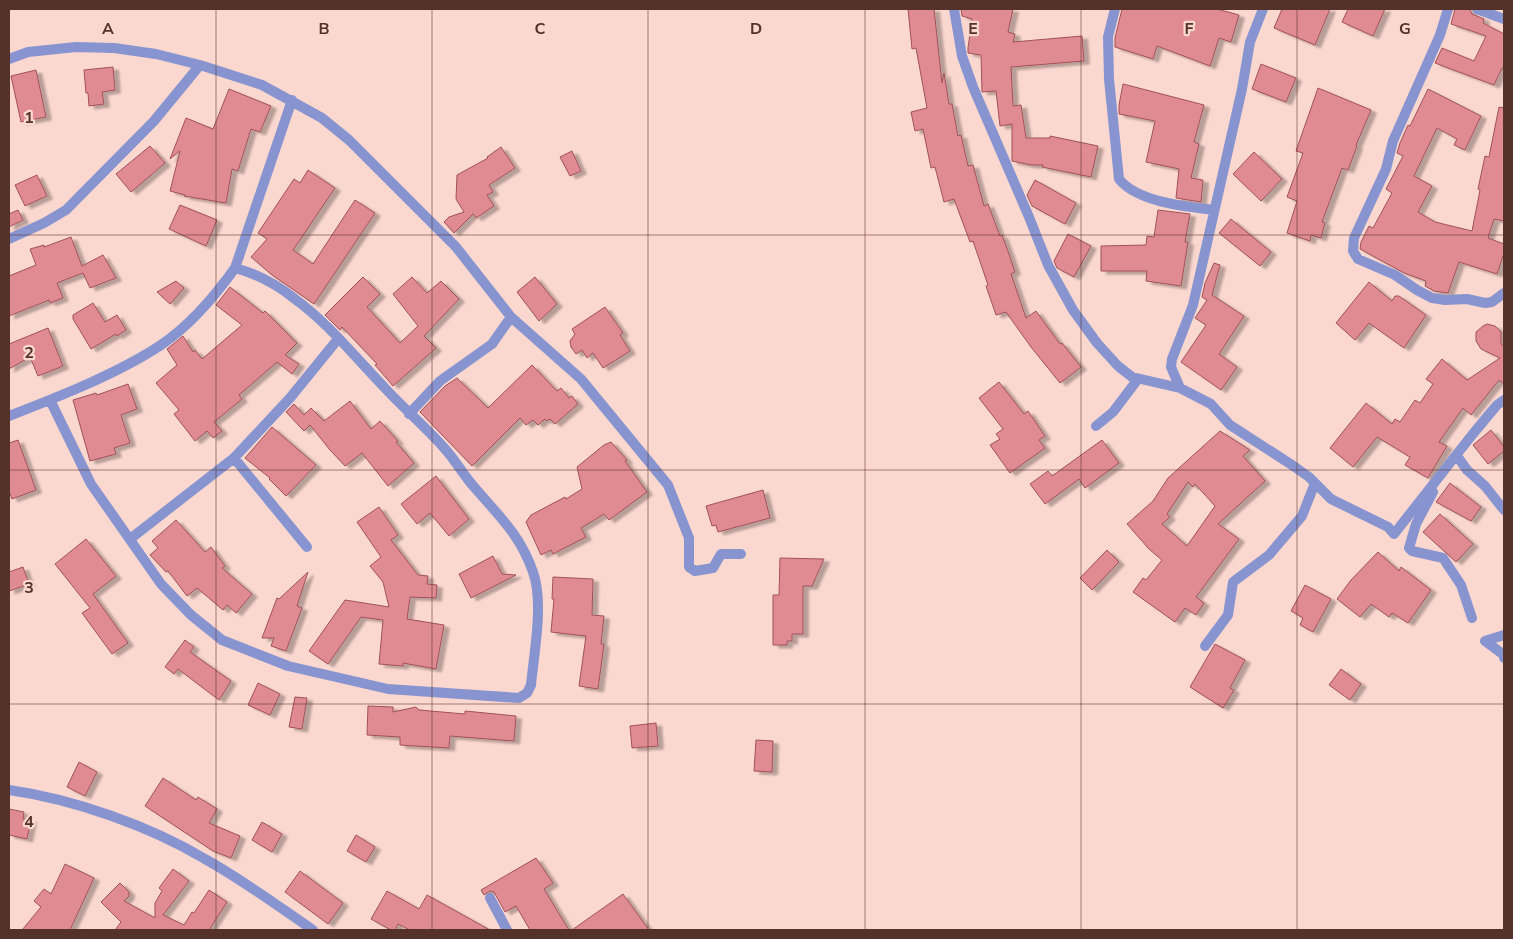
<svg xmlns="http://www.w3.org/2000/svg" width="1513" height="939" viewBox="0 0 1513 939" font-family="'Nunito Sans',sans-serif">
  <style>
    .building { fill: #e08a91; stroke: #a05159; fill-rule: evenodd; filter: url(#shadow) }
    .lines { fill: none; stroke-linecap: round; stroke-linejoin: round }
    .street { stroke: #8894d0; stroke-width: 10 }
    .grid { fill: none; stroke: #543229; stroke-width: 1; stroke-opacity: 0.55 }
    .grid-label { font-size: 16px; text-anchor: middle; font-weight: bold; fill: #543229; stroke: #fbd8cf; stroke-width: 4.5; stroke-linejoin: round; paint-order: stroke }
  </style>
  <defs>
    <filter id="shadow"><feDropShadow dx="5.5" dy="3" stdDeviation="1" flood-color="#0004"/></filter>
  </defs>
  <rect width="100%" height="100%" fill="#fbd8cf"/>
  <path class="building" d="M908 9H934L942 83 944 73 949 104H952L958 136 961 135 968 166 973 165 984 206 988 204 1000 236 1002 235 1009 254 1015 272 1011 274 1026 318 1036 311 1060 344 1062 343 1081 367 1060 383 1031 347 1006 312 996 315 986 286 988 285 973 241 970 242 954 199 944 202 935 167 931 168 923 129 915 131 911 112 927 108 916 48 912 49Z
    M961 9H1013L1008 32 1015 34 1013 42 1082 36 1084 61 1011 67 1013 106 1021 105 1026 138H1050V136L1098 146 1091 177 1042 167 1043 165H1031L1012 161V124L1000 126 996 91 982 92 981 55 968 53V48L972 19 962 16Z
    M1122 9H1217L1239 15 1231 42 1219 38 1210 66 1157 46 1153 59 1115 47V38Z
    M1282 9H1330L1315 45 1274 28Z
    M1348 9H1385L1373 36 1342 22Z
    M1455 9H1470L1472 14 1484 19 1483 23 1504 34V68H1502L1494 85 1435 63 1442 48 1474 61 1486 36 1451 24Z
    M1261 64 1296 78 1286 102 1252 89Z
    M113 67 115 90 102 92 104 104 89 106 88 93H86L84 70Z
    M36 70 46 117 21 122 11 76Z
    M1123 84 1204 105 1194 142 1199 144 1191 178 1203 180 1201 202 1176 198 1179 169 1146 162 1155 121 1119 114V105Z
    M1318 88 1371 110 1356 145 1357 146 1348 170 1342 168 1322 222 1325 223 1321 238 1311 235 1310 241 1287 233 1297 201 1287 197 1303 153 1296 151Z
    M229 89 271 106 260 132 251 129 238 171 232 169 226 203 184 196 185 195 170 191 180 151 170 159 186 118 213 129Z
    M1428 89 1481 116 1465 150 1454 145 1457 139 1437 128 1414 176 1432 186 1418 212 1435 222 1472 231 1480 190 1478 189 1485 156 1489 157 1499 107 1504 108V221L1494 219 1488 238 1504 244V253L1497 274 1459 262 1448 293 1434 291 1425 286 1426 281 1404 273 1360 249 1361 242 1369 226 1373 228 1392 193 1386 189 1403 156 1397 153 1400 143 1408 125 1410 126Z
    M150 146 165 163 131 192 116 174Z
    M501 147 515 168 489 185 493 192 487 195 494 206 476 218 473 214 454 233 444 222 449 217 464 212 456 199 457 175 488 158 487 157Z
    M572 151 581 171 570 176 560 157Z
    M1254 152 1282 179 1261 201 1233 174Z
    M308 170 335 188 293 250 313 264 355 200 375 213 314 304 272 275 251 257 267 239 258 233 294 179 300 183Z
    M37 175 47 196 25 206 15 185Z
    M1035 180 1076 203 1065 224 1032 206 1027 195Z
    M180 205 217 220 206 246 169 229Z
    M18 210 23 220 9 227V214Z
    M1158 210 1190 214 1185 242H1188L1181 286 1146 281 1147 271H1101V246L1146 245 1147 236 1154 237Z
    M1231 219 1271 252 1260 266 1219 233Z
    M1068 234 1091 246 1074 277 1057 268 1054 261Z
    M71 237 82 266 103 255 116 278 90 288 83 273 57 283 63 298 50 303 49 300 9 316V276L36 265 30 249 44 245V247Z
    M1214 263 1220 265 1212 295 1244 316 1219 354 1237 367 1221 390 1181 362 1206 325 1195 318 1207 300 1202 297 1205 283Z
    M363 277 380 294 367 307 400 343 418 326 393 294 412 277 427 293 441 281 459 299 424 336 436 348 393 386 375 365 377 364 342 327 340 330 325 315Z
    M535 277 557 304 539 321 517 292Z
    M176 281 184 288 170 304 157 292Z
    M1369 282 1392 301 1395 296H1399L1426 315 1404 348 1369 323 1355 340 1336 323Z
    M230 287 263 313 265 311 291 337V338L297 343 285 355 299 364 292 374 277 362 239 395 242 399 214 422 222 431 213 438 207 431 195 441 174 414 179 410 156 383 177 365 167 349 183 336 193 352 195 350 202 359 242 325 216 305Z
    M93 303 105 322 117 315 126 330 117 336 116 334 91 349 73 319V315Z
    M605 307 623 333 620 335 630 351 603 368 593 353 587 358 582 350 576 354 571 347 570 341 575 334 572 329Z
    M1487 324 1495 326 1501 332V344L1504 347V384L1499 380 1471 415 1463 408 1439 442 1447 446 1428 478 1405 465 1410 457 1377 437 1353 467 1330 448 1366 403 1392 424 1395 419 1400 422 1415 400 1420 403 1433 384 1426 379 1442 359 1467 380 1500 358 1481 349 1476 341V332L1483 326Z
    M48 328 63 366 38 376 30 357 9 369V344Z
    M532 365 557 391 561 388 569 398 572 396 578 404 555 424 550 419 547 421 545 419 538 425 533 420 526 425 520 418 472 466 420 412 445 386 457 378 488 408Z
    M999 382 1024 414 1028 411 1045 436 1039 440 1045 448 1010 473 990 445 1000 439 996 434 1003 429 979 398Z
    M128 384 137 409 121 415 130 443 114 448 116 454 90 461 73 400 96 393 97 395Z
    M350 401 371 429 380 421 398 441 396 442 414 463 388 486 362 453 345 466 330 450 310 425 304 431 286 412 294 404 304 415 311 408 324 421Z
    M272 427 316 465 286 496 269 479 270 478 245 458Z
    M1491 430 1504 447V451L1488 464 1473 445Z
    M1220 431 1250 450 1243 456 1265 481 1218 524 1239 539 1196 597 1204 603 1196 615 1185 608 1175 622 1133 592 1143 578 1146 580 1162 560 1149 549 1127 524 1153 501 1168 478ZM1188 482 1193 487 1195 484 1215 506 1187 546 1162 524 1170 517 1167 514Z
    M18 440 36 490 12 499 9 491V443Z
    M1102 440 1119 463 1085 488 1079 479 1045 504 1030 484 1048 471 1052 476Z
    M611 442 627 460 625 461 647 492 609 520 604 514 581 528 586 537 553 554 551 550 541 555 526 522 531 515 565 497 566 499 582 489 577 467 604 445Z
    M436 476 469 519 449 536 430 513 417 524 401 504Z
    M1450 483 1481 507 1471 521 1436 502Z
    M763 490 770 518 718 532 716 525 712 526 706 506Z
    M379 507 398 535 391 540 418 575 428 576 427 584 437 585 436 598 410 597 407 619 444 625 436 669 403 663V666L379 664 383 620 361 617 328 664 309 651 345 600 389 607 383 582 370 566 381 557 357 522Z
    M1440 514 1473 544 1456 562 1423 532Z
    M176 520 205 552 211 547 225 566 222 568 252 594 236 613 227 605 223 610 197 588 187 596 168 571 166 572 150 555 158 548 152 541Z
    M86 539 116 576 93 594 128 643 112 654 82 613 90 608 55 564Z
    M1107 550 1119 562 1092 590 1080 578Z
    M1378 552 1399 571 1401 567 1431 590 1408 623 1392 613 1389 617 1371 604 1360 617 1337 599 1351 580Z
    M493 556 502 574 516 575 471 598 459 574Z
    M780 558 824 559 812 586H803V634H792V641H787V645H773V595H779Z
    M23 567 29 584 9 591V572Z
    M308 572 297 606 302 608 286 651 271 646 274 638H262L277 598 279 599Z
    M553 577 593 579 592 615 604 616 601 644H604L598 689 579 686 586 636 551 632 554 599H552Z
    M1305 585 1331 599 1313 632 1300 625 1303 618 1291 611Z
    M185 640 194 647 190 652 231 681 219 700 178 669 174 674 165 667Z
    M1215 644 1245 660 1230 688 1234 690 1223 708 1190 687Z
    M1341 669 1361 684 1350 700 1329 685Z
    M258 683 280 694 270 715 248 705Z
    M295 697 307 698 302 729 289 727Z
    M368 706 393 707V712L416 707 419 710 465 714V711L516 716 514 741 450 736 449 748 400 745V737L367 735Z
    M656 723 658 746 632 748 630 726Z
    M756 740 773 741 772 772 754 771Z
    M79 762 97 772 85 796 67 787Z
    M163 778 196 800 198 797 217 809 209 823 240 836 231 858 213 851 145 806Z
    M9 809 24 812 23 819 31 820 27 839 9 835Z
    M262 822 282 834 272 852 252 840Z
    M356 835 375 847 366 862 347 851Z
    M536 858 553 883 544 889 569 930H530L516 906 505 912 494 892 490 891 484 895 481 890Z
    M65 864 94 878 70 930H22L41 907 34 901 44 889 51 894Z
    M173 869 189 881 163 915 184 925 192 912 194 913 209 890 227 902 209 930H115L121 922 101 902 120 883 129 892V896L124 901 155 918V903L162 891 159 888Z
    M300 871 343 903 328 924 285 892Z
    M387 891 419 909 427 895 490 930H410L398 924 395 930H391L371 919Z
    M623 894 649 930H572Z"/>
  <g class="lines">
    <path class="street" d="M954 9 962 56 973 87 1029 217 1048 265 1073 310 1097 343 1118 366 1132 377 1180 388 1211 404 1230 425 1292 465 1309 477 1331 499 1388 527 1394 534 1472 435 1497 405 1504 400
      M1115 9 1108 37 1109 79 1119 179C1137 202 1187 207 1214 210
      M1448 9 1440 35 1393 141 1386 169 1354 238 1353 251 1358 259 1395 275 1417 290 1432 298 1445 300 1467 299 1485 303 1492 302 1504 293
      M1477 9 1504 19
      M9 59 28 52 76 47 114 48 156 54 200 65 262 85 322 118 349 140 456 247 511 317 581 379 668 485 689 538V567L695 571 713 568 721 554H741
      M9 239 44 223 66 210 154 121 200 65
      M1180 388 1171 367 1172 359 1193 305 1242 89 1250 42 1263 9
      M50 400 91 484 161 584 191 615 222 640 288 666 388 689 519 698 527 693 531 685C534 653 544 602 533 572 520 535 500 517 475 488 464 476 456 461 445 449 427 428 403 408 384 387 355 357 328 323 295 299 276 284 258 274 235 268
      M409 414 440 381 492 344 511 317
      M9 416C58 397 117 374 161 345 189 326 215 296 235 268L292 100
      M1096 426 1113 412 1138 379
      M1457 456 1467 470 1485 486 1504 510
      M234 458 307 547
      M1433 492 1416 524 1409 548 1412 551 1443 558 1461 585 1472 618
      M130 539 234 458 290 398 338 339
      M1504 635 1485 641 1504 655V658
      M1205 646 1228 615 1233 582 1269 555 1302 516 1315 483
      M9 790C73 799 150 826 205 859 243 880 278 906 313 930
      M490 898 507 930"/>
  </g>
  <path class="grid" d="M216 9V930M432 9V930M648 9V930M865 9V930M1081 9V930M1297 9V930M9 235H1504M9 470H1504M9 704H1504"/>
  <g class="grid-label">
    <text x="108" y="34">A</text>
    <text x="324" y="34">B</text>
    <text x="540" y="34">C</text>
    <text x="756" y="34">D</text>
    <text x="973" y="34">E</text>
    <text x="1189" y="34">F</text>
    <text x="1405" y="34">G</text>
    <text x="29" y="123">1</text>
    <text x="29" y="358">2</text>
    <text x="29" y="593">3</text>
    <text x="29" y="827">4</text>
  </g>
  <rect width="1513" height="939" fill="none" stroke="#543229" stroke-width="20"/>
</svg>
